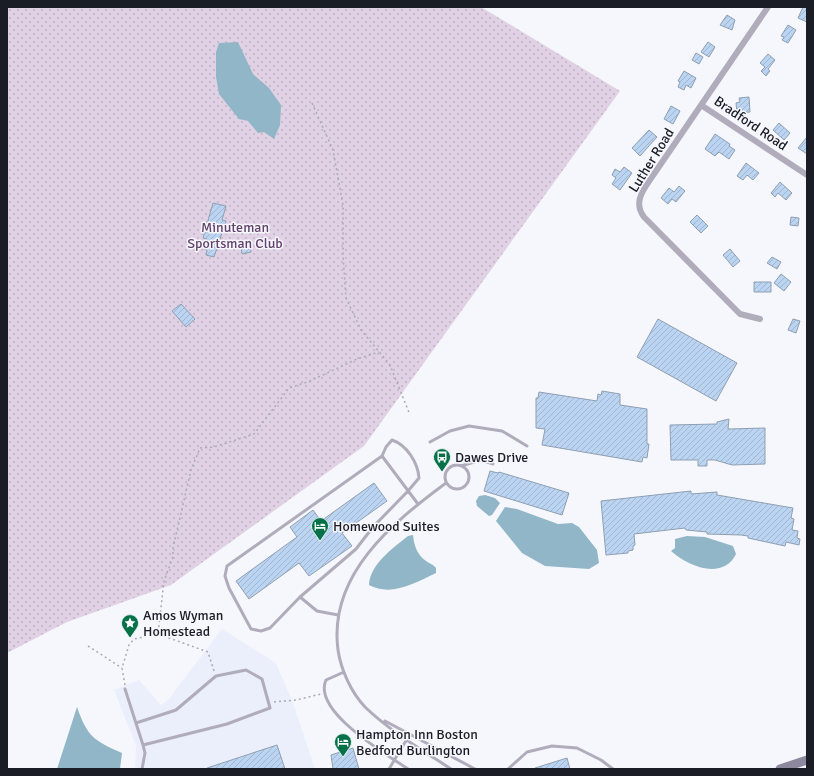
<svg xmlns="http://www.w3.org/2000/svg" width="814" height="776" viewBox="0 0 814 776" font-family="Signika,sans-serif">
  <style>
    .built { fill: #ebeffc }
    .park { fill: url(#park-dots) }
    .water { fill: #90b6c7 }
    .building { fill: url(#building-hatch); stroke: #8e9fb2 }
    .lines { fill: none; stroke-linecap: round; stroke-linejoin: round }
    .path { stroke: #a9abb1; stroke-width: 1.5; stroke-dasharray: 2 3; stroke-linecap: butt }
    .service { stroke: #b0acbb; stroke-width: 3 }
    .minor { stroke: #b0acbb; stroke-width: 6 }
    .secondary { stroke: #8d889e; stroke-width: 9 }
    .labels { text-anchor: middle; stroke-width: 3; stroke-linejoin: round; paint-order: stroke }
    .street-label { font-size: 14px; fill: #1b1d26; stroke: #f6f7fc }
    .park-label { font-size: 14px; fill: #62416b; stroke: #f6f7fc }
    .poi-label { font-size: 14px; fill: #1b1d26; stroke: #f6f7fc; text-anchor: start }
  </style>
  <defs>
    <pattern id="park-dots" width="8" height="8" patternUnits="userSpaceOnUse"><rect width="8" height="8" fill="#e0d1e4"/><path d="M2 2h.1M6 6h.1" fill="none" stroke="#c0b3c3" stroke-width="1.8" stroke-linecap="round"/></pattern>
    <pattern id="building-hatch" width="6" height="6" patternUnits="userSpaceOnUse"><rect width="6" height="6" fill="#bbd4f1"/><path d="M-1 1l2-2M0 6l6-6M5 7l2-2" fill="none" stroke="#a0b6ce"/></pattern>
  </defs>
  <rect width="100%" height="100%" fill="#f6f7fc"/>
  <path class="built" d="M222 629 276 663 293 703 315 769H135L136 746 114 690 139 680 161 705 168 700Z"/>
  <path class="park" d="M7 7H481L620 91 364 446 171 585 67 622 7 653Z"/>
  <path class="water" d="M238 42 253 74 269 88 281 105 280 125 274 139 264 132 258 133 248 121 239 119 219 94 216 77V52L219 43Z
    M485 495 495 498 500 503 492 515 489 516 477 506 476 501 479 496Z
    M505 507 517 509 558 524 572 523 579 527 597 550 599 563 589 569 545 566 522 553 496 521Z
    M413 535C414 545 417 555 426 561 430 564 433 564 436 568V573C415 583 391 597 369 585 370 564 393 548 408 536Z
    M687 536 705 537 733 546 736 554C723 581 687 566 671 551L675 548V539Z
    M77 707C87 736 94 741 122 753L120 769H57Z"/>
  <path class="building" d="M803 7H807V22L798 18Z
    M727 15 735 20 732 30 720 25Z
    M788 25 796 30 788 43 782 40 784 37 781 36Z
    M708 42 715 47 709 57 701 52Z
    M696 53 703 57 699 64 692 60Z
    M768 54 775 60 768 69 770 71 766 76 761 71 765 67 760 63Z
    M684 71 696 78 691 88 686 85 684 90 678 87 680 82 678 81Z
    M749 97 750 112 737 113 736 103 740 102 739 98Z
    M671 106 680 111 673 124 664 119Z
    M779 123 790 133 784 140 773 130Z
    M649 130 657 137 640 156 632 148Z
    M715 134 730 144 729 146 735 150 729 159 719 152 715 156 705 149Z
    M807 137V154L798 148Z
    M746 163 759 173 753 180 747 175 743 180 737 176Z
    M624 167 632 173 620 190 612 184 616 178 612 175 615 169 620 172Z
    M780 182 792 193 786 200 778 193 775 197 771 193Z
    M679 186 685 191 676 202 672 199 668 204 661 198 669 188 674 192Z
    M213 203 226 206 222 220 226 221 214 257 206 255 207 250 204 249 207 239 203 238Z
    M697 215 708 226 701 233 690 222Z
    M791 217 799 218 798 226 790 225Z
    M250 246 251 252 242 254 241 247Z
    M730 249 740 261 733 267 723 255Z
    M772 257 781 262 777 269 767 263Z
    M781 274 791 282 784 291 774 283Z
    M754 282H771V292H754Z
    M181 304 195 319 186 327 172 311Z
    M658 319 737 363 716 401 637 357Z
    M793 319 800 321 796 333 788 330Z
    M602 391 620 394V405L647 409V444H649L647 458 643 457 642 462 542 445 545 429 536 428V398H538L539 392 597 401 598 394 601 395Z
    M729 419 728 429 765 428V464L732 465 715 460H707V466H698V460H671L670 425 717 424V422Z
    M490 471 498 473 499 472 569 493 562 515 484 491Z
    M374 483 387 501 342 533 352 546 309 576 299 563 249 599 236 581 297 537 290 527 313 510 321 521Z
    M691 491V494L717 492V495L793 508 791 518 794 519 792 530 798 531 797 538 800 539 799 545 786 542 785 546 748 538V536L741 535 707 534V532L686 530 685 528 634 534 635 545 633 546V550L628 551V553L606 555 601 501Z
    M277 745 285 769H207V768Z
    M353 748 359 769H333L331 755Z
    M567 758 570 769H535V768Z"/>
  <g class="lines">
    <path class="path" d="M312 103 333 150 343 205V255L346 298 361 330 390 365 410 415
      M88 646 122 668
      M214 671 208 652 158 634 164 581 173 557V548L191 470 200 448 214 447 254 434 289 388 310 381 357 359 379 352
      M125 685 122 668 129 645 134 639 158 634
      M274 702 296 700 321 694"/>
    <path class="service" d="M430 442 450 431 469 426 502 431 527 446
      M445 477a12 12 0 1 1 24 0a12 12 0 1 1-24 0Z
      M461 466 481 460 493 464
      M446 483C392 523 328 575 338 650 341 670 351 692 365 707 390 731 422 750 451 769
      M300 597 270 628 261 631 251 629 229 588 225 576 227 566 382 456
      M338 615 317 611 300 597 356 549 373 527 408 491 419 478C418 463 407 445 392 440L386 447 382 456 418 504
      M344 672 326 680C312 711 386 754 408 769
      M125 689 143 745 145 753 142 769
      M385 721 475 769
      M136 723 176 710 216 676 246 670 262 679 270 708 227 724 143 745
      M389 769 410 734
      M508 769 527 752 552 746 577 748 601 760 613 769"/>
    <path class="minor" d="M701 105 807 175
      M760 319 740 314 644 217C632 201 645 188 654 174L768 7"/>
    <path class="secondary" d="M780 769 807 760"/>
  </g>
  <defs>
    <g id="bus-pin" transform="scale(0.9)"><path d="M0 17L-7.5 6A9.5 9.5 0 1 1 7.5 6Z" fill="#057149" stroke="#f6f7fc"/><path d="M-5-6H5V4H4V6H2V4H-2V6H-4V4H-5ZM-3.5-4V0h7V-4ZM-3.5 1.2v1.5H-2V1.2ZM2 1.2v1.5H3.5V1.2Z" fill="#fff"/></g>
    <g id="hotel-pin" transform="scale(0.9)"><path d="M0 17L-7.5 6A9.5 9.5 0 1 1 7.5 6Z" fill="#057149" stroke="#f6f7fc"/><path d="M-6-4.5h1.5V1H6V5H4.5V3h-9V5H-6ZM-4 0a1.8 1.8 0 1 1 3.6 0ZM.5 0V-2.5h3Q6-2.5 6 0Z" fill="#fff"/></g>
    <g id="sight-pin" transform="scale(0.9)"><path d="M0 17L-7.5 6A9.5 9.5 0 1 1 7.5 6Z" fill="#057149" stroke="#f6f7fc"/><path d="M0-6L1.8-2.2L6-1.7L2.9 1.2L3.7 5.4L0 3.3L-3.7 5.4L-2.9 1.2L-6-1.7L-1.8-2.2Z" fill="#fff"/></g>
  </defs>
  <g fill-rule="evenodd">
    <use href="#bus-pin" x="442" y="457"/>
    <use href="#hotel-pin" x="320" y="526"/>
    <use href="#sight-pin" x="130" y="623"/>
    <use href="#hotel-pin" x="343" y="742"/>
  </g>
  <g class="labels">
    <g class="street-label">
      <text transform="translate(751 123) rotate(34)" y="5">Bradford Road</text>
      <text transform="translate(651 160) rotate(-58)" y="5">Luther Road</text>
    </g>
    <g class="park-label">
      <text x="235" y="232">Minuteman<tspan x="235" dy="16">Sportsman Club</tspan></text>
    </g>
    <g class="poi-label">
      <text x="455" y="462">Dawes Drive</text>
      <text x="333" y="531">Homewood Suites</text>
      <text x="143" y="620">Amos Wyman<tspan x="143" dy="16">Homestead</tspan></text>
      <text x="356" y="739">Hampton Inn Boston<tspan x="356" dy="16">Bedford Burlington</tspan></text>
    </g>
  </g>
  <rect width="814" height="776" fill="none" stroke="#1b1d26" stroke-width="16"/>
</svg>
